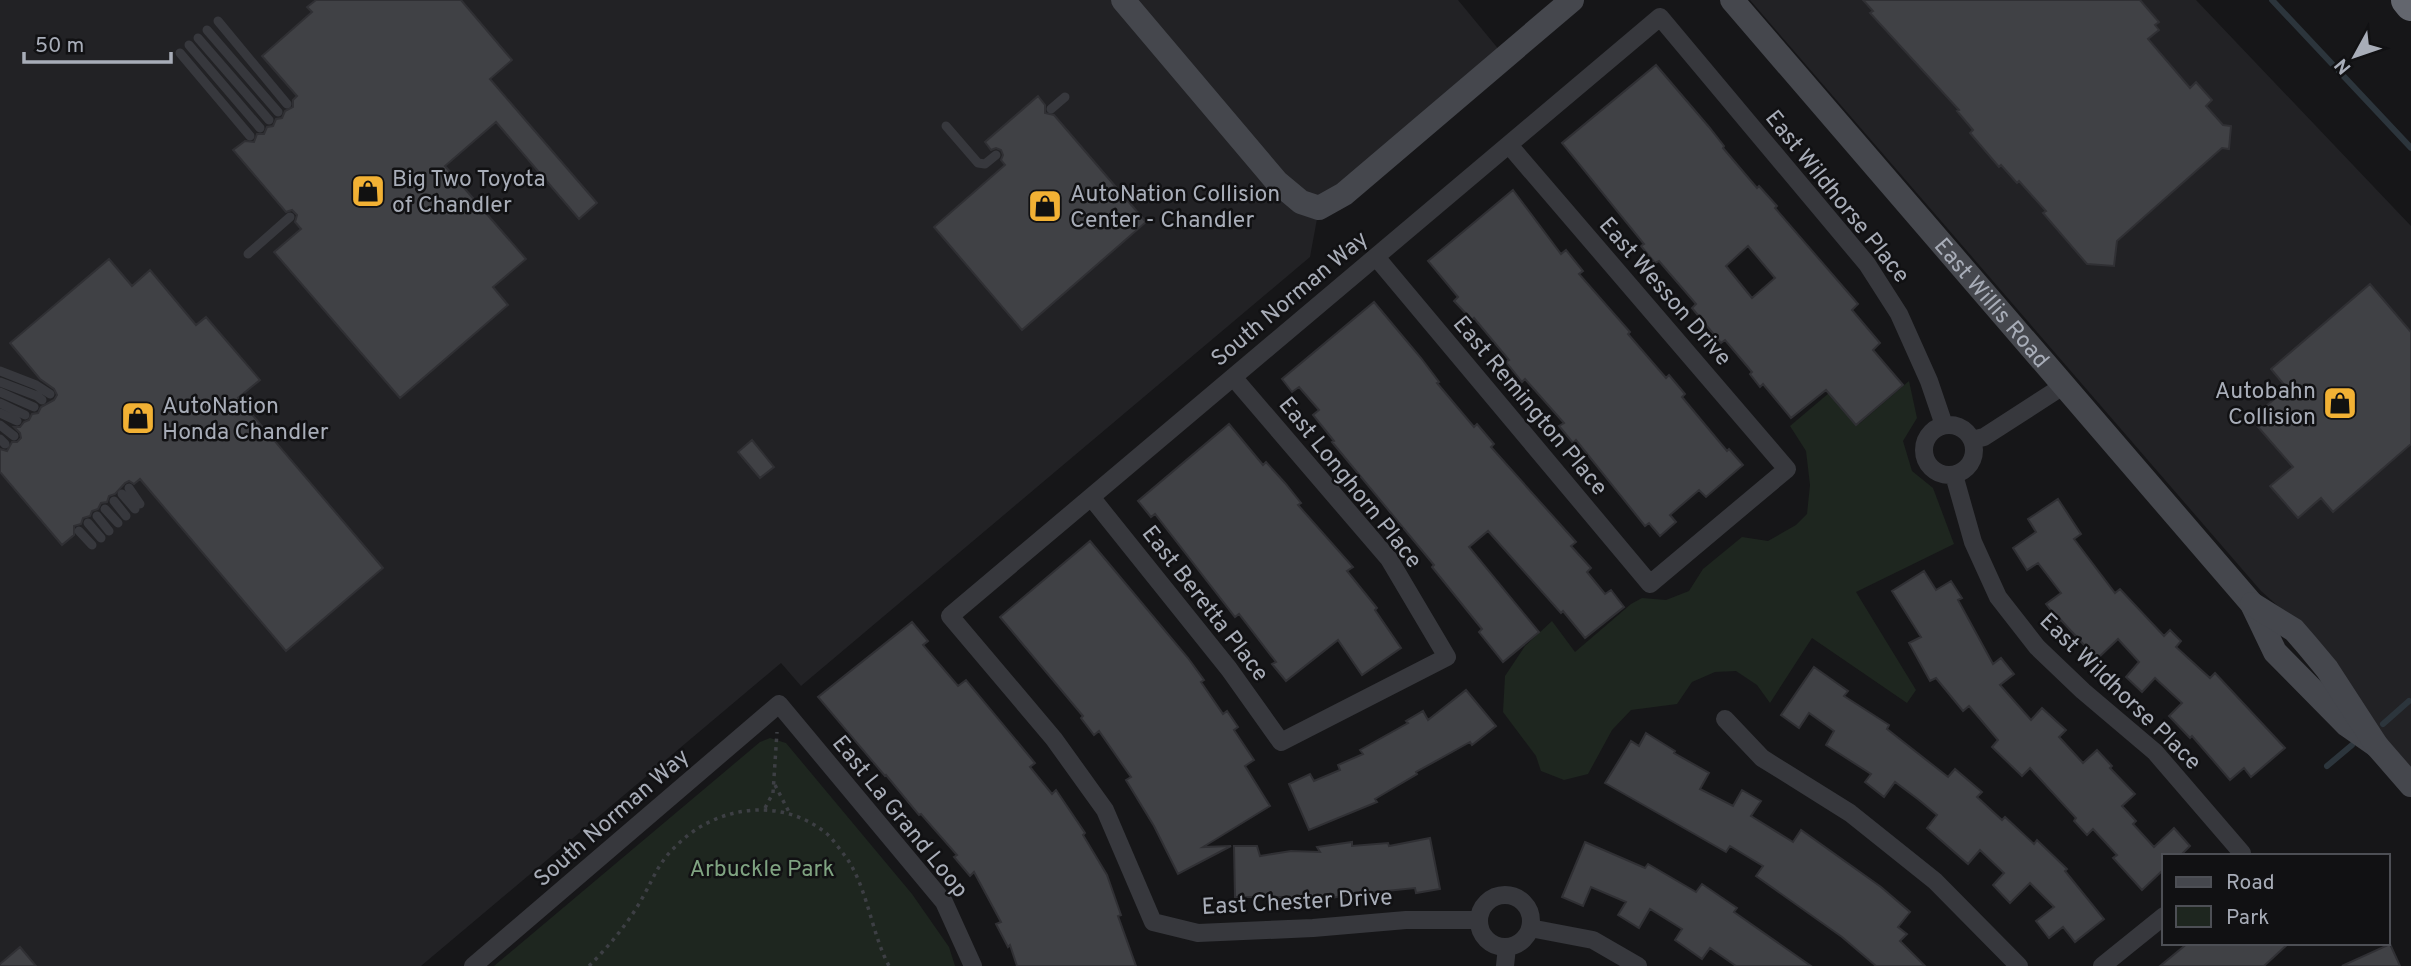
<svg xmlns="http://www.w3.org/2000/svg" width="2411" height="966" viewBox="0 0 2411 966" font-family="Overpass,sans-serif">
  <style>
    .built { fill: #222225 }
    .green { fill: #1e261f }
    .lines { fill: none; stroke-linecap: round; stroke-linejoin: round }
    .stream { stroke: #2c353c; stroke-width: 6 }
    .building { fill: #404145; stroke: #303034; stroke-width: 2; fill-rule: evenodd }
    .path { stroke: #3d3f44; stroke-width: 3.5; stroke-dasharray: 3.5 5; stroke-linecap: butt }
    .lane { stroke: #37383d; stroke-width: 9 }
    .street { stroke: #37383d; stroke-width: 18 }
    .secondary { stroke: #45474d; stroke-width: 24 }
    .highway { stroke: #63666e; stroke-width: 32 }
    .labels { text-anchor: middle; stroke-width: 5; stroke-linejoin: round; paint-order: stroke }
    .poi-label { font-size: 23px; fill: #a8adb8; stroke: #111113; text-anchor: start }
    .street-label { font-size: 23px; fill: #a8adb8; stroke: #111113 }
    .park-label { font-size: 23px; fill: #7fa381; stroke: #111113 }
  </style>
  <rect width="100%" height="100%" fill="#161618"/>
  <path class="built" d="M0 0H1458L1505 57 1319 208 1310 257 801 686 781 663 421 966H0Z
    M1750 0H2196L2411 226V771L2298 624 2261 591Z"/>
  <path class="green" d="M1909 381 1917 418 1903 441 1912 471 1933 488 1954 544 1856 592 1916 690 1907 703 1812 638 1770 703 1757 685 1736 671 1715 672 1692 682 1677 704 1631 710 1612 730 1588 774 1564 780 1541 771 1536 756 1503 712 1505 676 1525 646 1552 621 1575 652 1631 604 1642 598 1666 600 1689 591 1703 569 1742 537 1768 541 1796 525 1807 514 1810 485 1806 451 1790 426 1829 393 1859 424Z
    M770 738 786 743 912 894 949 947 955 966H494L760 742Z"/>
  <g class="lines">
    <path class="stream" d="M2272 0 2411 148
      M2383 724 2409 701
      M2327 766 2352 745"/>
  </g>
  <path class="building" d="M316 0H461L512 60 490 79 597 203 579 219 496 122 445 166 526 259 493 287 508 305 400 398 274 252 301 229 295 222 297 215 292 210 286 212 233 150 245 141 254 142 257 134H264L267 127 273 126 276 119 282 118 285 111 293 107V100L297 96 262 56 312 12 307 7Z
    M1863 0H2140L2159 22 2155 25 2159 30 2148 39 2190 88 2196 82 2212 100 2206 106 2223 125 2231 126 2229 149 2222 148 2117 241 2114 266 2087 264 2043 213 2046 211 2019 181 2017 183 2001 165 1999 167 1970 133 1973 130 1957 111 1959 110 1870 13 1873 11Z
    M1656 65 1709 127 1724 146 1723 148 1757 188 1759 186 1777 206 1775 208 1858 304 1852 310 1880 343 1873 350 1903 385 1856 425 1826 390 1791 418 1763 384 1760 387 1750 374 1752 372 1725 340 1721 343 1706 325 1692 308 1696 304 1659 261 1655 263 1641 246 1644 244 1562 143ZM1748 246 1775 278 1752 298 1726 266Z
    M1038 96 1045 105V113L1054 115 1146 222 1022 330 934 227 1005 165 1001 160 1003 155 1001 150 996 148 991 150 985 142Z
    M1513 190 1561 254 1566 250 1583 271 1579 274 1630 332 1628 334 1666 378 1669 375 1685 394 1682 397 1727 451 1729 449 1743 465 1706 497 1699 490 1670 515 1676 522 1660 536 1649 523 1645 526 1576 440 1573 443 1559 426 1564 423 1525 379 1522 382 1506 362 1509 360 1474 318 1472 320 1454 301 1458 297 1428 261Z
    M109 259 132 286 150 270 196 325 206 317 260 380 238 398 383 568 286 651 140 479 134 484 129 481 125 483 115 494 109 496 107 502 101 503 98 509 92 511 90 516 83 518 81 524 74 526V535L62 545 0 472V449L7 451 12 442H17L21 438 20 433 14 427H20L24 422 29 420 32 414 38 413 41 407 54 400 57 395 54 389 40 379 10 343Z
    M2370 284 2411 332V444L2333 512 2321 498 2298 518 2270 486 2293 467 2251 419 2287 388 2271 369Z
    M1374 302 1421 358 1439 382 1437 383 1474 427 1477 424 1494 444 1491 447 1576 542 1571 546 1591 568 1587 572 1605 594 1611 590 1624 607 1585 638 1563 611 1561 613 1488 531 1469 547 1539 632 1503 662 1479 632 1482 629 1432 567 1434 565 1332 442 1334 441 1313 415 1319 410 1299 387 1292 392 1282 379Z
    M1229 424 1263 465 1266 462 1285 483 1301 503 1298 505 1353 567 1347 571 1377 608 1375 610 1401 648 1362 675 1338 640 1286 681 1272 664 1276 662 1239 614 1235 617 1155 514 1151 517 1138 501Z
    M752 440 774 467 760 478 738 452Z
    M2058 499 2081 534 2074 539 2115 593 2120 589 2164 636 2170 630 2181 641 2176 647 2210 678 2215 673 2285 748 2251 777 2244 768 2230 780 2192 736 2190 738 2169 716 2182 703 2155 678 2142 692 2126 677 2139 662 2118 639 2097 659 2061 620 2059 621 2046 604 2061 593 2038 563 2027 570 2013 548 2036 532 2028 519Z
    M1090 541 1188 658 1204 680 1201 682 1223 714 1227 711 1238 727 1234 730 1254 760 1245 766 1270 806 1203 847 1231 846 1178 874 1154 826 1126 780 1131 777 1099 731 1094 735 1081 718 1083 716 1000 617Z
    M1924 571 1936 590 1951 581 1962 598 1958 600 1993 664 2001 658 2014 674 2000 685 2031 720 2042 708 2066 730 2059 737 2083 763 2097 750 2112 766 2110 768 2135 794 2122 806 2136 821 2133 824 2154 847 2174 828 2190 846 2180 856H2164V869L2142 890 2113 858 2117 855 2093 829 2087 835 2074 821 2076 818 2030 768 2022 776 1992 747 1998 740 1969 706 1963 711 1936 678 1930 681 1909 643 1921 637 1892 591Z
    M912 622 928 641 923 645 958 686 966 680 1035 763 1030 767 1052 794 1056 790 1085 833 1083 835 1107 875 1121 915 1118 916 1136 966H1017L1010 945 1008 947 996 924 1001 922 974 872 970 876 954 857 957 855 921 814 919 815 886 775 885 776 818 697Z
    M1814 667 1848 691 1844 696 1889 725 1887 729 1948 777 1955 769 1982 792 1977 797 2002 820 2005 817 2034 844 2037 840 2067 869 2065 871 2104 919 2075 942 2063 927 2049 938 2036 921 2054 907 2030 883 2010 903 1993 885 2004 873 1980 850 1968 864 1927 828 1937 815 1919 800 1895 782 1884 797 1865 782 1871 774 1826 745 1834 731 1809 713 1799 728 1781 715Z
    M1466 690 1496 726 1472 745 1470 742 1416 772 1417 774 1375 799 1377 802 1309 830 1289 784 1310 774 1314 781 1340 770 1338 765 1363 754 1360 750 1408 723 1406 721 1423 711 1428 720Z
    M1646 733 1675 751 1674 753 1709 773 1700 789 1733 806 1742 790 1761 801 1751 816 1793 842 1801 830 1881 887 1910 912 1898 927 1907 934 1900 941 1925 966H1876L1842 937 1756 876 1763 866 1730 846 1726 852 1605 783 1631 741 1639 746Z
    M1430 838 1440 889 1416 893 1415 888 1347 895 1311 902 1286 901V897H1235L1234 846H1257L1260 856 1291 851 1320 852 1317 847 1352 842V846L1388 843 1389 846Z
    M1585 842 1645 868 1648 864 1696 892 1702 884 1737 908 1734 912 1811 966H1736L1710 948 1702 959 1675 940 1682 929 1650 909 1639 928 1618 915 1626 902 1591 887 1583 906 1562 897Z
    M2188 943H2289L2264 966H2160Z
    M2390 944 2400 966H2342Z
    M20 947 36 966H0V964Z"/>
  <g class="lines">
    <path class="path" d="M775 785 789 812
      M765 808 773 793 777 732
      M589 966C610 945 630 921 644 895 655 875 659 862 676 846 715 806 780 796 826 833 833 839 840 850 846 857 868 889 871 932 889 966"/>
    <path class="lane" d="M218 21 287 104
      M207 30 278 112
      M198 38 269 120
      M189 45 260 128
      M180 53 250 136
      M1051 109 1065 97
      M946 126 978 163 985 164 996 155
      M248 254 290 217
      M0 371 36 385 50 394
      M0 382 37 396 42 400
      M0 392 34 407
      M0 403 25 415
      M0 413 17 421
      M0 425 14 436
      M0 439 5 444
      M129 488 140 504
      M122 494 135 509
      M114 501 126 516
      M105 509 118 523
      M97 516 109 531
      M88 523 101 538
      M79 531 92 545"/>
    <path class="street" d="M1376 257 1650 584 1787 469 1509 145
      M1924 450a25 25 0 1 1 50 0a25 25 0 1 1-50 0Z
      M1972 440 1984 437 2063 386
      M1954 475 1973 542 1998 597 2037 647 2083 691 2155 752 2242 853 2239 856
      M1091 497 1229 669 1281 742 1447 657 1389 559 1233 377
      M1725 719 1762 758 1850 813 1935 881 2019 966
      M1479 921a26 26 0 1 1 52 0a26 26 0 1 1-52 0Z
      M1478 920H1406L1313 928 1198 933 1153 922 1105 810 1054 739 950 616 1660 17 1867 264 1899 314 1929 381 1944 425
      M1530 928 1593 940 1638 966
      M473 966 779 704 944 902 973 966
      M1505 966 1507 947
      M2102 966 2164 916"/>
    <g class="secondary">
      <path d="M1123 0 1277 182 1301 202 1319 208 1344 194 1572 0"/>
      <path id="s1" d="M1732 0 2252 604 2275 652 2347 725 2377 746"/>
      <path d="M2252 604 2294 630 2307 645 2327 669 2377 746 2411 785"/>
    </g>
    <path class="highway" d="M2407 0 2411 5"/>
  </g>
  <defs>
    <g id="shop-square" transform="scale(1.75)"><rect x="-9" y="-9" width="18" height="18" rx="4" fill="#f2b134" stroke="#111113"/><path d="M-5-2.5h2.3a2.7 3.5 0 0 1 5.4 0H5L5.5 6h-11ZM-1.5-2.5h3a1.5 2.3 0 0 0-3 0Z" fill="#111"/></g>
  </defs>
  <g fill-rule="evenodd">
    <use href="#shop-square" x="368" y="191"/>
    <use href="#shop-square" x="1045" y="206"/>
    <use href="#shop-square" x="2340" y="403"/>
    <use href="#shop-square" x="138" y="418"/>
  </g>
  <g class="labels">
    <g class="poi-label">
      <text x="392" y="186">Big Two Toyota<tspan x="392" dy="26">of Chandler</tspan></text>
      <text x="1070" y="201">AutoNation Collision<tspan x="1070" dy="26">Center - Chandler</tspan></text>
      <text x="2316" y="398" text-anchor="end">Autobahn<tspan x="2316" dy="26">Collision</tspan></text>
      <text x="162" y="413">AutoNation<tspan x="162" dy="26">Honda Chandler</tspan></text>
    </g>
    <g class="street-label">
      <text transform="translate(1838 196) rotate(51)" y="8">East Wildhorse Place</text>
      <text transform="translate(1666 291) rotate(49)" y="8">East Wesson Drive</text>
      <text transform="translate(1289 298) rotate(-40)" y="8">South Norman Way</text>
      <text dy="8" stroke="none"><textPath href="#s1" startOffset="399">East Willis Road</textPath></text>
      <text transform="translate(1531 405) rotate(50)" y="8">East Remington Place</text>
      <text transform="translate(1351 482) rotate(51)" y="8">East Longhorn Place</text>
      <text transform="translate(1206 603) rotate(52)" y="8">East Beretta Place</text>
      <text transform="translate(2121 691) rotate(44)" y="8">East Wildhorse Place</text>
      <text transform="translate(901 816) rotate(51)" y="8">East La Grand Loop</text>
      <text transform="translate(611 817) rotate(-41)" y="8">South Norman Way</text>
      <text transform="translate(1297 901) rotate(-3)" y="8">East Chester Drive</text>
    </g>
    <g class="park-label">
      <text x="762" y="876">Arbuckle Park</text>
    </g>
  </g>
  <rect x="2162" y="854" width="228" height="91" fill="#111113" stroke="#4d4f55" stroke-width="2"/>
  <rect x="2176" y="877" width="35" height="10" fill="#45474d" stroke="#4d4f55" stroke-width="2"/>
  <text x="2226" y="889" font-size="21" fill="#a8adb8">Road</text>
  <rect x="2176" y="906" width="35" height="21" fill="#1e261f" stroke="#4d4f55" stroke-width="2"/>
  <text x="2226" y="924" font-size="21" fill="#a8adb8">Park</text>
  <g transform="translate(2355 56) rotate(230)" stroke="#111113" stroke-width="5" paint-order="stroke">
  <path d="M0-5L12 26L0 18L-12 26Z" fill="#a8adb8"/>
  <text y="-10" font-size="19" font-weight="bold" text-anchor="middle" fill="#a8adb8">N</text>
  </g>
  <path d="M24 52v10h147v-10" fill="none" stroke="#a8adb8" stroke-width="3.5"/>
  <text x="35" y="52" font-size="21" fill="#a8adb8" stroke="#111113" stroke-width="5" paint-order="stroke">50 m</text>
</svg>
